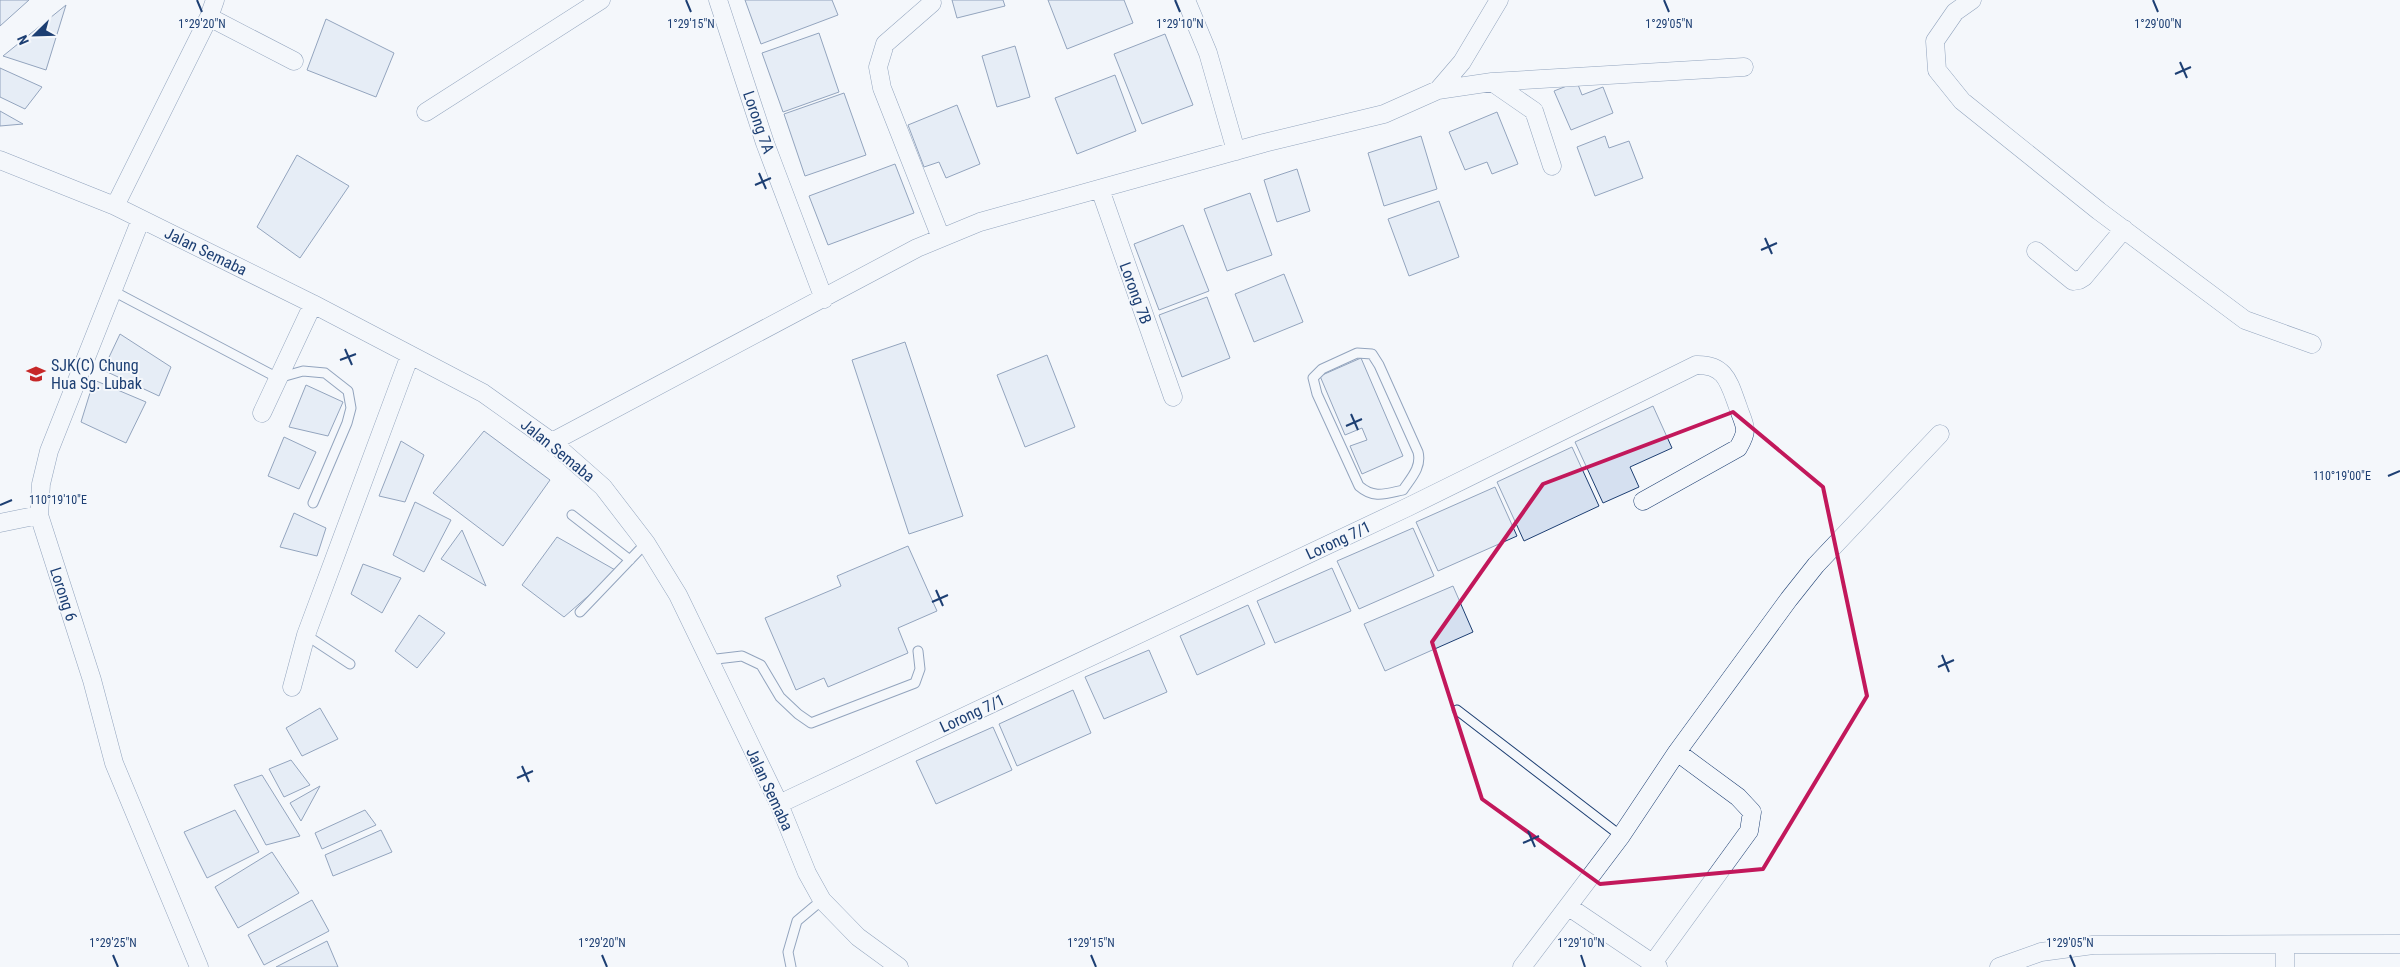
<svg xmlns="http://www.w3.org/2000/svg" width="2400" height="967" viewBox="0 0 2400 967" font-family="'Roboto Condensed',sans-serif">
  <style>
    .building { fill: #d5e0f0; stroke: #1d3f73 }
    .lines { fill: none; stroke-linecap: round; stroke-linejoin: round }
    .lane-casing { stroke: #1d3f73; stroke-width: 11 }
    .street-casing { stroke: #1d3f73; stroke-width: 19 }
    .lane { stroke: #f4f7fb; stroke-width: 9 }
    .street { stroke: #f4f7fb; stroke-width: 18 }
    .marked { fill: none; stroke: #c2185b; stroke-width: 4; stroke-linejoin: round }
    .ticks { fill: none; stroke: #1d3f73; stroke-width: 2 }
    .labels { text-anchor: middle; stroke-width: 4; stroke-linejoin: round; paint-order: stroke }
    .street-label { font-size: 16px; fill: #1d3f73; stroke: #f4f7fb }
    .poi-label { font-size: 16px; fill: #1d3f73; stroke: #f4f7fb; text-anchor: start }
    .ticks-label { font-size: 12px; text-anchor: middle; fill: #1d3f73; stroke: #f4f7fb; stroke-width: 4; stroke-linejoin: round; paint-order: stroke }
  </style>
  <rect width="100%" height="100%" fill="#f4f7fb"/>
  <path class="building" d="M0 0H29L0 26Z
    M745 0H832L838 15 761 44Z
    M952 0H1003L1005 6 957 18Z
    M1048 0H1124L1133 23 1067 49Z
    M66 5 46 70 3 56Z
    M326 19 394 53 376 97 307 70Z
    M819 33 839 92 783 112 762 53Z
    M1165 34 1193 105 1142 124 1114 54Z
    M1015 46 1030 97 997 107 982 56Z
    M0 68 42 87 25 109 0 97Z
    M1115 75 1136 131 1077 154 1055 98Z
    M1577 82 1582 95 1603 87 1613 113 1571 130 1554 91Z
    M844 93 866 155 805 176 784 114Z
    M957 105 980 164 946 178 939 162 924 167 908 125Z
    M0 111 23 124 0 126Z
    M1497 112 1518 164 1492 174 1487 162 1465 170 1449 132Z
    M1421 136 1437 189 1384 206 1368 153Z
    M1605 136 1609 148 1629 141 1643 178 1595 196 1577 147Z
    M297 155 349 186 300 258 257 227Z
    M895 164 914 213 828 245 809 196Z
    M1297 169 1310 211 1277 222 1264 180Z
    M1250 193 1272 255 1227 271 1204 209Z
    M1439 201 1459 257 1409 276 1388 219Z
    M1183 225 1209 291 1159 310 1134 244Z
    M1284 274 1303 322 1254 342 1235 294Z
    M1207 297 1230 358 1182 377 1159 315Z
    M120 334 171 367 159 396 103 370Z
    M905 342 963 516 909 534 852 360Z
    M1047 355 1075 427 1025 447 997 375Z
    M1361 358 1403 456 1362 474 1350 446 1367 440 1362 428 1345 435 1320 376Z
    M94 380 146 402 126 443 81 422Z
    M306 385 343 402 328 436 289 427Z
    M1653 406 1672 448 1630 467 1639 487 1603 503 1575 442Z
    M484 431 550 480 503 546 433 493Z
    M284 437 316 452 299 489 268 476Z
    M401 441 424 455 405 502 379 496Z
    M1572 447 1599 506 1524 541 1497 482Z
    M1495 487 1517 536 1438 571 1416 522Z
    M415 502 451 520 424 572 393 555Z
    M294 513 326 528 317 556 280 547Z
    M1413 528 1434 576 1359 609 1337 561Z
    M462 530 486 586 441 559Z
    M557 537 617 571 564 617 522 585Z
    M908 546 937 611 898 628 908 653 828 687 824 678 796 690 765 618 841 586 837 576Z
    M363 564 401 578 382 613 351 594Z
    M1332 568 1351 611 1275 643 1257 601Z
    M1453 586 1473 632 1385 671 1364 624Z
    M1248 605 1265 644 1197 675 1180 636Z
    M419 615 445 633 417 668 395 651Z
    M1149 650 1167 692 1104 719 1085 677Z
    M1073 690 1091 733 1017 766 999 724Z
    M320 708 338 739 302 756 286 728Z
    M993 727 1012 770 936 804 916 761Z
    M291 760 310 785 284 797 269 769Z
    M262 775 300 836 266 845 234 785Z
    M320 786 301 821 290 803Z
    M235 810 259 852 207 878 184 832Z
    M365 810 376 825 322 849 315 833Z
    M381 830 392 852 333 876 325 855Z
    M272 852 299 893 238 928 215 887Z
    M312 900 329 931 264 965 248 935Z
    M327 941 338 967H276Z"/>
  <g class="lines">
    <g class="lane-casing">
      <path id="lane" d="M113 291 278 378 303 371 325 373 348 391 351 408 347 423 313 503
        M1357 353 1372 354 1379 365 1418 452C1422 467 1411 478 1403 490 1385 494 1374 499 1359 486L1317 394 1313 378 1322 369Z
        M572 515 630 560
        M580 612 646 543
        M306 635 350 664
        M708 660 742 656 761 665 780 697 798 714 811 723 915 683 920 669 918 651
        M1457 710 1621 836
        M791 967 788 952 797 921 822 900"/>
    </g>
    <g class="street-casing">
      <path id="street" d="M718 0 765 143 824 299
        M1186 0 1208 53 1236 151
        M1972 0 1955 12 1935 41 1937 70 1962 101 2099 211 2245 320 2312 344
        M932 3 885 44 878 67 882 88 941 238
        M209 17 215 0
        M1492 82 1534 111 1552 166
        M1438 90 1492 82 1744 67
        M426 112 601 0
        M0 160 115 206 313 304 483 393 552 442 603 487 646 543 678 595 779 804 807 873 822 900 858 937 899 967
        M1100 189 1173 397
        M115 206 209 17 294 61
        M141 219 49 451 41 484 39 515 92 680 114 763 199 967
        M2036 251 2073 281 2079 280 2084 277 2124 229
        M262 413 313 304
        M552 442 917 248 980 222 1264 143 1384 114 1438 90 1462 62 1499 0
        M0 523 39 515
        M292 687 306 635 410 355
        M779 804 1408 507 1696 365C1726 364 1729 383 1738 407 1740 414 1745 423 1745 430 1745 435 1741 443 1738 448L1643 501
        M1569 907 1658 967
        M1653 963 1749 831 1752 812 1738 797 1677 752
        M1522 967 1621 836 1677 752 1789 599 1816 565 1940 434
        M1999 967 2041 952 2093 945 2400 944
        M2285 967V945"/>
    </g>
    <use href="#lane" class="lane"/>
    <use href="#street" class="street"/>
  </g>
  <path d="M0 0H2400V967H0ZM1733 412 1823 487 1867 696 1763 869 1600 884 1482 799 1432 642 1543 484Z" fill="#f4f7fb" fill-opacity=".55" fill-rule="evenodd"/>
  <path class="marked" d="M1733 412 1823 487 1867 696 1763 869 1600 884 1482 799 1432 642 1543 484Z"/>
  <path class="ticks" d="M197 0 202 12M686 0 691 12M1175 0 1180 12M1664 0 1669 12M2153 0 2158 12M2180 62 2187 78M2175 74 2191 67M759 173 766 189M755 185 771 178M1765 238 1772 254M1761 250 1777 243M345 349 352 365M340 360 356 354M1351 414 1358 430M1346 426 1362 419M2388 476 2400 471M0 505 12 500M936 590 943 606M932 602 948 595M1942 655 1949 672M1938 667 1954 660M522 766 529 782M517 778 533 771M1528 831 1535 847M1523 843 1539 836M113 955 118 967M602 955 607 967M1091 955 1096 967M1581 955 1585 967M2070 955 2075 967"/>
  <defs>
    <g id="school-bare" transform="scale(1.5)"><path d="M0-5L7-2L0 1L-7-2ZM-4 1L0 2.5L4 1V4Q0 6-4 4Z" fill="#c62828" stroke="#f4f7fb" stroke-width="2.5" paint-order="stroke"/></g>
  </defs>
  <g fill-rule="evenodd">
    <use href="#school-bare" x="36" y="374"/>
  </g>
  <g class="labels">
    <g class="street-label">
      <text transform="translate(759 122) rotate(71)" y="6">Lorong 7A</text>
      <text transform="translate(206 251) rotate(26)" y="6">Jalan Semaba</text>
      <text transform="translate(1136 293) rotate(70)" y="6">Lorong 7B</text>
      <text transform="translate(558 450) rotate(39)" y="6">Jalan Semaba</text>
      <text transform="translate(1338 540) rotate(-25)" y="6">Lorong 7/1</text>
      <text transform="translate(64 594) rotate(72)" y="6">Lorong 6</text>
      <text transform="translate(972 713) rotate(-25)" y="6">Lorong 7/1</text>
      <text transform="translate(770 789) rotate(65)" y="6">Jalan Semaba</text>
    </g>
    <g class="poi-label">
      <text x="51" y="371">SJK(C) Chung<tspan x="51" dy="18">Hua Sg. Lubak</tspan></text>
    </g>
  </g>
  <g class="ticks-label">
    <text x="202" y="28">1°29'20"N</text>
    <text x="691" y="28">1°29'15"N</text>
    <text x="1180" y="28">1°29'10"N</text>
    <text x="1669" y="28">1°29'05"N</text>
    <text x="2158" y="28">1°29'00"N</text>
    <text x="2342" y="480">110°19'00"E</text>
    <text x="58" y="504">110°19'10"E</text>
    <text x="113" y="947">1°29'25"N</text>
    <text x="602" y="947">1°29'20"N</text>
    <text x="1091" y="947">1°29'15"N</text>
    <text x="1581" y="947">1°29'10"N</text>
    <text x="2070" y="947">1°29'05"N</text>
  </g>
  <g transform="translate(35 35) rotate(247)" stroke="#f4f7fb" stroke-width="4" paint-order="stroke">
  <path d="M0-4L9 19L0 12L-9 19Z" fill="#1d3f73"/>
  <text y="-8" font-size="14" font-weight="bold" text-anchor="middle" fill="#1d3f73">N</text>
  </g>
</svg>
